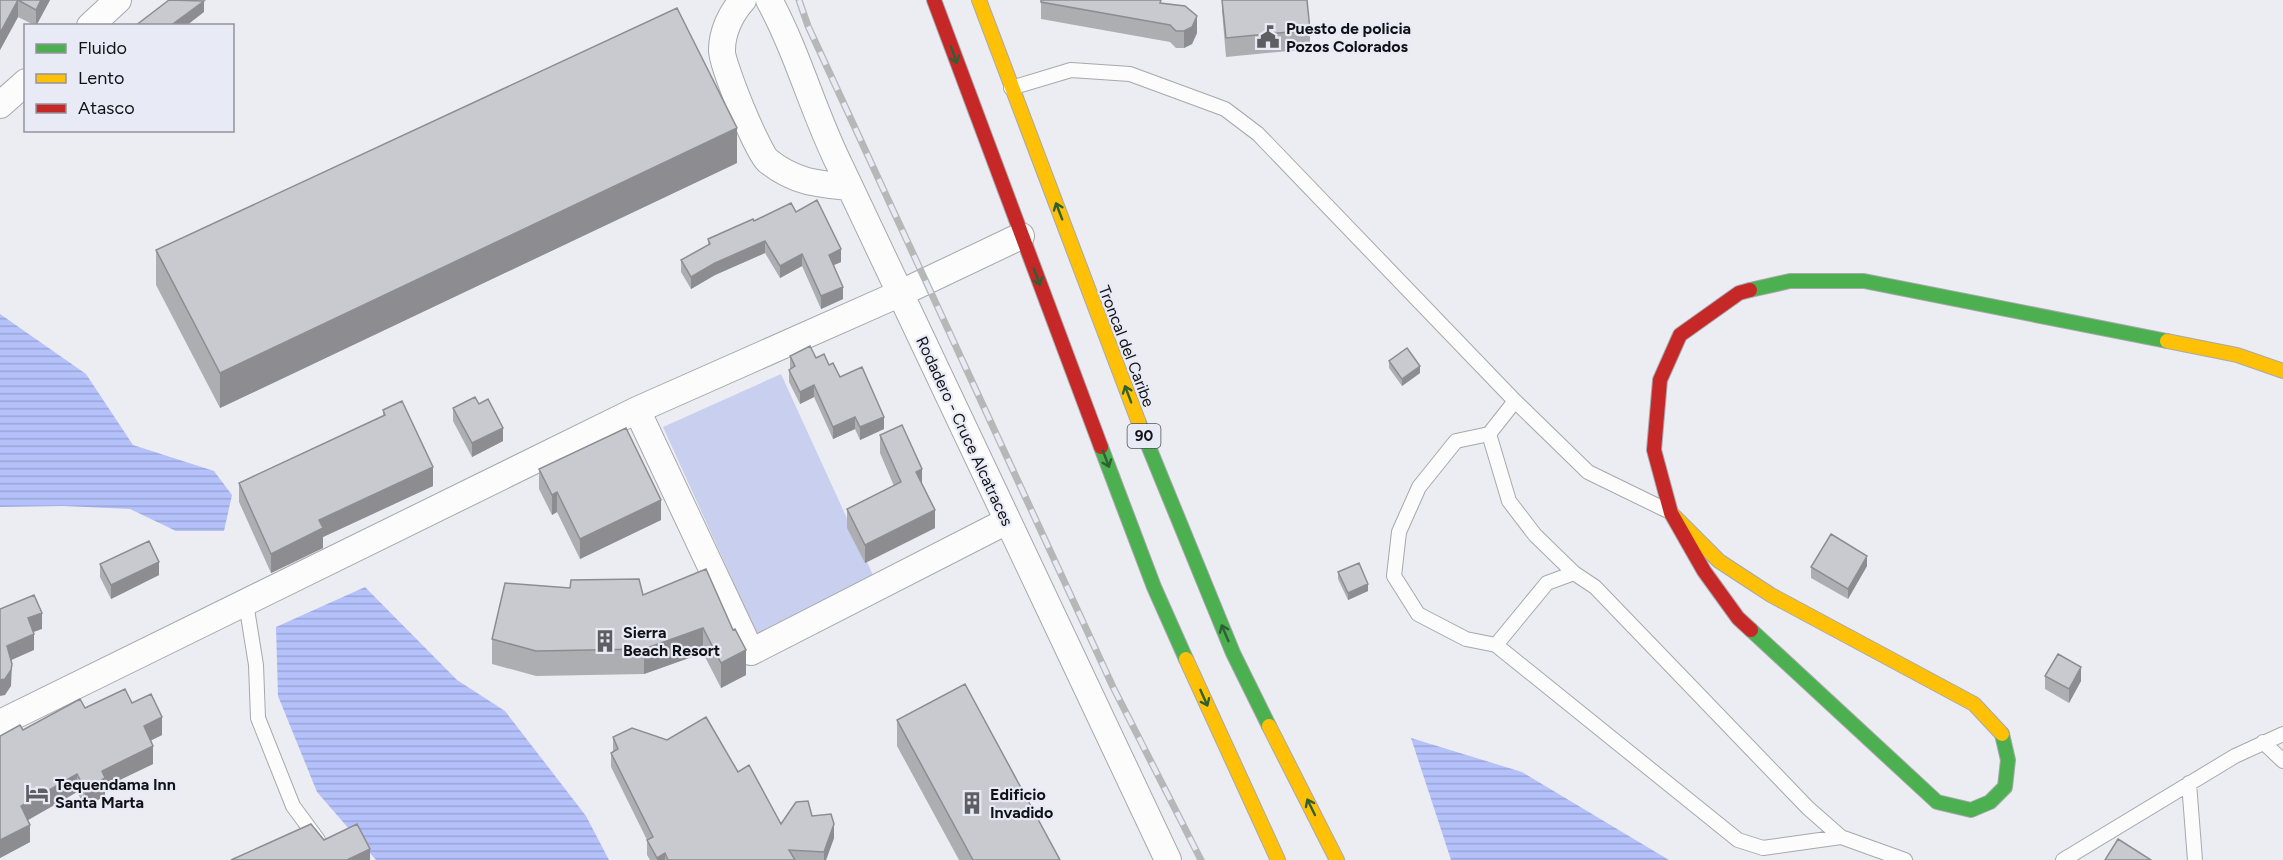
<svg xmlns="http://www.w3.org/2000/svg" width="2283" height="860" viewBox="0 0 2283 860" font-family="Figtree,sans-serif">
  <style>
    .grass { fill: #c9d0ef }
    .water { fill: url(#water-rules) }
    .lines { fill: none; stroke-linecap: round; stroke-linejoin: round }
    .lane-casing { stroke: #a7a8ac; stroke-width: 16 }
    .street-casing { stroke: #a7a8ac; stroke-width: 28 }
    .fast-casing { stroke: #a7a8ac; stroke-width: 16 }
    .slow-casing { stroke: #a7a8ac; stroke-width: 16 }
    .jam-casing { stroke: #a7a8ac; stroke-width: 16 }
    .lane { stroke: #fcfcfd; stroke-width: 14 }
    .street { stroke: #fcfcfd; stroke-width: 26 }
    .fast { stroke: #4caf50; stroke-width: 14 }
    .slow { stroke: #ffc107; stroke-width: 14 }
    .jam { stroke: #c62828; stroke-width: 14 }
    .rail-casing { stroke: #b6b7b7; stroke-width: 7 }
    .rail { stroke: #e8ebf6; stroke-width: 4.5; stroke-dasharray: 14; stroke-linecap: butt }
    .wall { fill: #adaeb2 }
    .shaded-wall { fill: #8d8d91 }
    .building { fill: #c9cacf; stroke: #8d8d91; stroke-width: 1.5 }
    .oneway { stroke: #2e6033 }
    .labels { text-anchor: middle; stroke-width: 4.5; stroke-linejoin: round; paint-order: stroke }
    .shield { fill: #e8ebf6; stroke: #525359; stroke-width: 1.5 }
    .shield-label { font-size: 15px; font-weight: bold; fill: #111216 }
    .poi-label { font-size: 16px; font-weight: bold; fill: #111216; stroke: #e8ebf6; text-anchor: start }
    .street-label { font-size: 16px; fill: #111216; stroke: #e8ebf6 }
  </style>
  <defs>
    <pattern id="water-rules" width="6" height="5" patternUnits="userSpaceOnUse" patternTransform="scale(1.5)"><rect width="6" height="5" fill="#b5c1fa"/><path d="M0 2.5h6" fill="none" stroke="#9ba5d6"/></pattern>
  </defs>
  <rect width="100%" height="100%" fill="#ecedf2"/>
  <path class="grass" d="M781 374 878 586 762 645 663 427Z"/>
  <path class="water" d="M0 314 86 374 133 445 214 471 232 495 224 531H176L130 509 63 506 0 507Z
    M365 587 457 680 505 711 586 816 609 860H376L317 792 278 696 276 627Z
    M1411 738 1522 772 1669 860H1451Z"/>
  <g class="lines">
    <g class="lane-casing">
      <path id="lane" d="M1011 88 1071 70 1130 74 1225 109 1258 134 1515 401 1588 472 1666 510
        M1515 401 1489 434 1456 441 1419 487 1399 532 1394 576 1418 614 1466 639 1496 645 1738 840 1763 848 1841 837
        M1489 434 1509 501 1535 535 1574 573 1595 587 1808 808 1841 837 1905 860
        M246 603 256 665 258 718 293 806 318 840
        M1496 645 1547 583 1574 573
        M2263 742 2283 761
        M2189 783 2195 860
        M2063 860 2235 756 2283 734"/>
    </g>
    <g class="street-casing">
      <path id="street" d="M743 0C731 13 722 32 722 50 721 63 758 153 768 161 794 182 817 184 850 187
        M769 0C798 53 813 112 840 166 951 396 1058 629 1168 860
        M90 26 118 0
        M0 105 26 82
        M637 410 751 652 1007 521
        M0 723 637 410 901 293 1021 236"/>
    </g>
    <g class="fast-casing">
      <path id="fast" d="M1750 290 1790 281H1864L2167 341
        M1139 423 1233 653 1269 726
        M1101 447 1154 587 1186 659
        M1751 630 1937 802 1971 810 1990 802 2005 787 2008 760 2002 734"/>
    </g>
    <g class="slow-casing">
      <path id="slow" d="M979 0 1139 423
        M2167 341 2237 355 2283 371
        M1671 513 1719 561 1771 595 1974 704 2002 734
        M1186 659 1278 860
        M1269 726 1337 860"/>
    </g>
    <g class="jam-casing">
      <path id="jam" d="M934 0 1101 447
        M1750 290 1739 293 1680 335 1660 380 1654 450 1671 513 1704 571 1738 618 1751 630"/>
    </g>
    <use href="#lane" class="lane"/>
    <use href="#street" class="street"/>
    <use href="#fast" class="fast"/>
    <use href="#slow" class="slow"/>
    <use href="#jam" class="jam"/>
    <g class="rail-casing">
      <path id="rail" d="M799 0 808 26 1113 687 1201 860"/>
    </g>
    <use href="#rail" class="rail"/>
  </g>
  <path class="wall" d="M0 0H50L36 26 18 17 0 50Z
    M1222 0H1307L1310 30V49L1226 57 1222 11Z
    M1041 2 1161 4 1197 33 1192 44 1184 48H1176L1170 42 1041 19Z
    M737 163 220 408 156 285V250Z
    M796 212 841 262 834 265 843 299 821 309 802 266 780 278 765 253 715 275 691 289 681 272V260L708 245V239L754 221Z
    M790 356 816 358 829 365 840 377 884 429 860 440 855 429 833 439 814 397 800 404 789 382V370L790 369Z
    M1389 361 1420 373 1402 386 1389 368Z
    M479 404 503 441 472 457 453 421V408Z
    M383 410 433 486 323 537V548L271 573 239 502V483L383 416Z
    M880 435 922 484 935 528 865 563 847 528V509L894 486 880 453Z
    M539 469 661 520 580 559 557 512 552 515 539 489Z
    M100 564 159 575 111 599 100 577Z
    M1867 566 1848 599 1811 578V567Z
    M706 569 746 675 721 688 703 653 644 674 536 676 492 664V639L643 595Z
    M1338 572 1368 591 1348 600 1338 579Z
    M2045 676 2081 681 2069 703 2045 689Z
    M85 708 162 735 151 740 153 764 105 787V796L85 807 77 792 28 820 30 842 0 858 23 730Z
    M897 720 1060 860H959L897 746Z
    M613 737 738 772 781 824 812 816 834 838 826 860H650L647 855V840L611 767V753L613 752Z"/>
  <path class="shaded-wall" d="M18 0V17L0 50V33Z
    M41 0H50L36 26V10Z
    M204 1V12L186 26H170Z
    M1197 16V33L1192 44 1184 48V31Z
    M737 128V163L220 408V373Z
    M765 241V253L715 275 691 289V277L715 263Z
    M841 249V262L829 267V255Z
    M802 254V266L780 278V266Z
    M843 287V299L821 309V296Z
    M1420 366V373L1402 386V379Z
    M814 385V397L800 404V392Z
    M855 417V429L833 439V427Z
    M884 417V429L860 440V427Z
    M503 428V441L472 457V443Z
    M433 467V486L323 537V548L271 573V554L319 520Z
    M922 469V487L916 472Z
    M557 492V512L552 515V495Z
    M661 500V520L580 559V539Z
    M935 510V528L865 563V545Z
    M1867 556V566L1848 599V589Z
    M159 562V575L111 599V585Z
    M1368 584V591L1348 600V593Z
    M42 613V629L28 634V618Z
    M703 628V653L644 674V649Z
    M34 634V650L7 662V646Z
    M746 650V675L721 688V663Z
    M12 664 11 686 5 695 0 696V680Z
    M2081 667V681L2069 703V689Z
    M162 717V735L144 744V726Z
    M153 746V764L105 787V796L85 807V789L102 771Z
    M77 774V792L21 824V806Z
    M834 824V838L826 860H824V852Z
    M30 825V842L0 858V840Z
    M370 849V860H347Z
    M665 853V860H657V858Z"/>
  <path class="building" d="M0 0H41L36 10 18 0 0 33Z
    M169 0 204 1 170 26H135Z
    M1041 0H1161L1160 3 1185 6 1197 16 1192 27 1184 31H1176L1170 25 1041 2Z
    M1222 0H1307L1310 30 1226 38Z
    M677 8 737 128 220 373 156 250Z
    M817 200 841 249 829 255 843 287 821 296 802 254 780 266 765 241 715 263 691 277 681 260 710 244 708 239 753 219 754 221 791 203 796 212Z
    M810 346 816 358 824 354 829 365 833 363 840 377 862 367 884 417 860 427 855 417 833 427 814 385 800 392 789 370 795 366 790 356Z
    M1407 348 1420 366 1402 379 1389 361Z
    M475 397 479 404 488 399 503 428 472 443 453 408Z
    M402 401 433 467 319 520 323 528 271 554 239 483 385 415 383 410Z
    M902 425 922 469 916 472 935 510 865 545 847 509 901 482 880 435Z
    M626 428 661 500 580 539 557 492 552 495 539 469Z
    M1831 534 1867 556 1848 589 1811 567Z
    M149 541 159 562 111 585 100 564Z
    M1359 563 1368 584 1348 593 1338 572Z
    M706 569 733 630 735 629 746 650 721 663 703 628 644 649 536 651 492 639 505 583 570 588 571 580 639 579 643 595Z
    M34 595 42 613 28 618 34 634 7 646 12 664 11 670 5 679 0 680V609Z
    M2058 654 2081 667 2069 689 2045 676Z
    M965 684 1060 860H973L897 720Z
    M125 689 132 703 151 694 162 717 144 726 153 746 102 771 105 778 85 789 77 774 21 806 30 825 0 840V736L20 725 23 730 80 699 85 708Z
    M706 717 738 772 749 765 781 824 796 802 808 801 812 816 831 814 834 824 824 852 789 850 795 860H668L665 853 657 858 647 840 653 837 611 753 618 749 613 737 632 728 667 740Z
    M311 824 324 840 357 824 370 849 347 860H231Z
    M2118 839 2151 860H2105Z"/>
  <defs><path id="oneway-shaft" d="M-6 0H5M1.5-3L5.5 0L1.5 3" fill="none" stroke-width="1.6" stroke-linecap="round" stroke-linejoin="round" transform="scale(1.5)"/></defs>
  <g class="oneway">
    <use href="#oneway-shaft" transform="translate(954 55) rotate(70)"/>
    <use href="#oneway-shaft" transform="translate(1059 211) rotate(-111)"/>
    <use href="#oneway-shaft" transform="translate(1037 277) rotate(69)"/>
    <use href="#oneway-shaft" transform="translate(1128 394) rotate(-111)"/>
    <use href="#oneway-shaft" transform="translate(1106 459) rotate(69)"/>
    <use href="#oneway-shaft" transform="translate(1225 633) rotate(-113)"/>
    <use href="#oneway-shaft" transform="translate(1204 698) rotate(66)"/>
    <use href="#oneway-shaft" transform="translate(1311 807) rotate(-116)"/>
  </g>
  <defs>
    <g id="civic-bare" transform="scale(1.8)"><path d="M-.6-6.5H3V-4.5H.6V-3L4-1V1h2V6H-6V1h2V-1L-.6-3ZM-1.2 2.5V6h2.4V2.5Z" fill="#5e5f63" stroke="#e8ebf6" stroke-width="2.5" paint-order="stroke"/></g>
    <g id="building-bare" transform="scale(1.8)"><path d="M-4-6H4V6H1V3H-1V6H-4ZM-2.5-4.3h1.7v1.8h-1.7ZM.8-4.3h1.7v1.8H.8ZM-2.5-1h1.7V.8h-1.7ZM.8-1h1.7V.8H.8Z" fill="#5e5f63" stroke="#e8ebf6" stroke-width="2.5" paint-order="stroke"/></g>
    <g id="hotel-bare" transform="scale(1.8)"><path d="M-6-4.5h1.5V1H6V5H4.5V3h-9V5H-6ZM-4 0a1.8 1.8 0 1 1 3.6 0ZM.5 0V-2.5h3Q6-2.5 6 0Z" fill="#5e5f63" stroke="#e8ebf6" stroke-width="2.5" paint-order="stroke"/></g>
  </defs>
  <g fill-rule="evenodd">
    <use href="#civic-bare" x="1268" y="37"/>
    <use href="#building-bare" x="605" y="641"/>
    <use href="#hotel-bare" x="37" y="793"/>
    <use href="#building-bare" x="972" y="803"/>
  </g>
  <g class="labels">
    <rect class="shield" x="1127.5" y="424" width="33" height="24" rx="4.5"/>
    <g class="shield-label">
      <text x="1144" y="441">90</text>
    </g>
    <g class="poi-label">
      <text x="1286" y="34">Puesto de policia<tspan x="1286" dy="18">Pozos Colorados</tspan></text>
      <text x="623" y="638">Sierra<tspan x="623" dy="18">Beach Resort</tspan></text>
      <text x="55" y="790">Tequendama Inn<tspan x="55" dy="18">Santa Marta</tspan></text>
      <text x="990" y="800">Edificio<tspan x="990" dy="18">Invadido</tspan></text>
    </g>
    <g class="street-label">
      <text transform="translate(1127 346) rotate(69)" y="6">Troncal del Caribe</text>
      <text transform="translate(965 431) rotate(65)" y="6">Rodadero - Cruce Alcatraces</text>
    </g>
  </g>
  <rect x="24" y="24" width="210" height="108" fill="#e8ebf6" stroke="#92949c" stroke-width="1.5"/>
  <rect x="36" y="44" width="30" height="9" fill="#4caf50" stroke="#92949c" stroke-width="1.5"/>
  <text x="78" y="54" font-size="18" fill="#111216">Fluido</text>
  <rect x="36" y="74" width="30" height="9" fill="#ffc107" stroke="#92949c" stroke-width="1.5"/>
  <text x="78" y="84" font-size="18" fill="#111216">Lento</text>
  <rect x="36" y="104" width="30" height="9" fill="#c62828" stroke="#92949c" stroke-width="1.5"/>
  <text x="78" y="114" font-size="18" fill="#111216">Atasco</text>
</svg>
